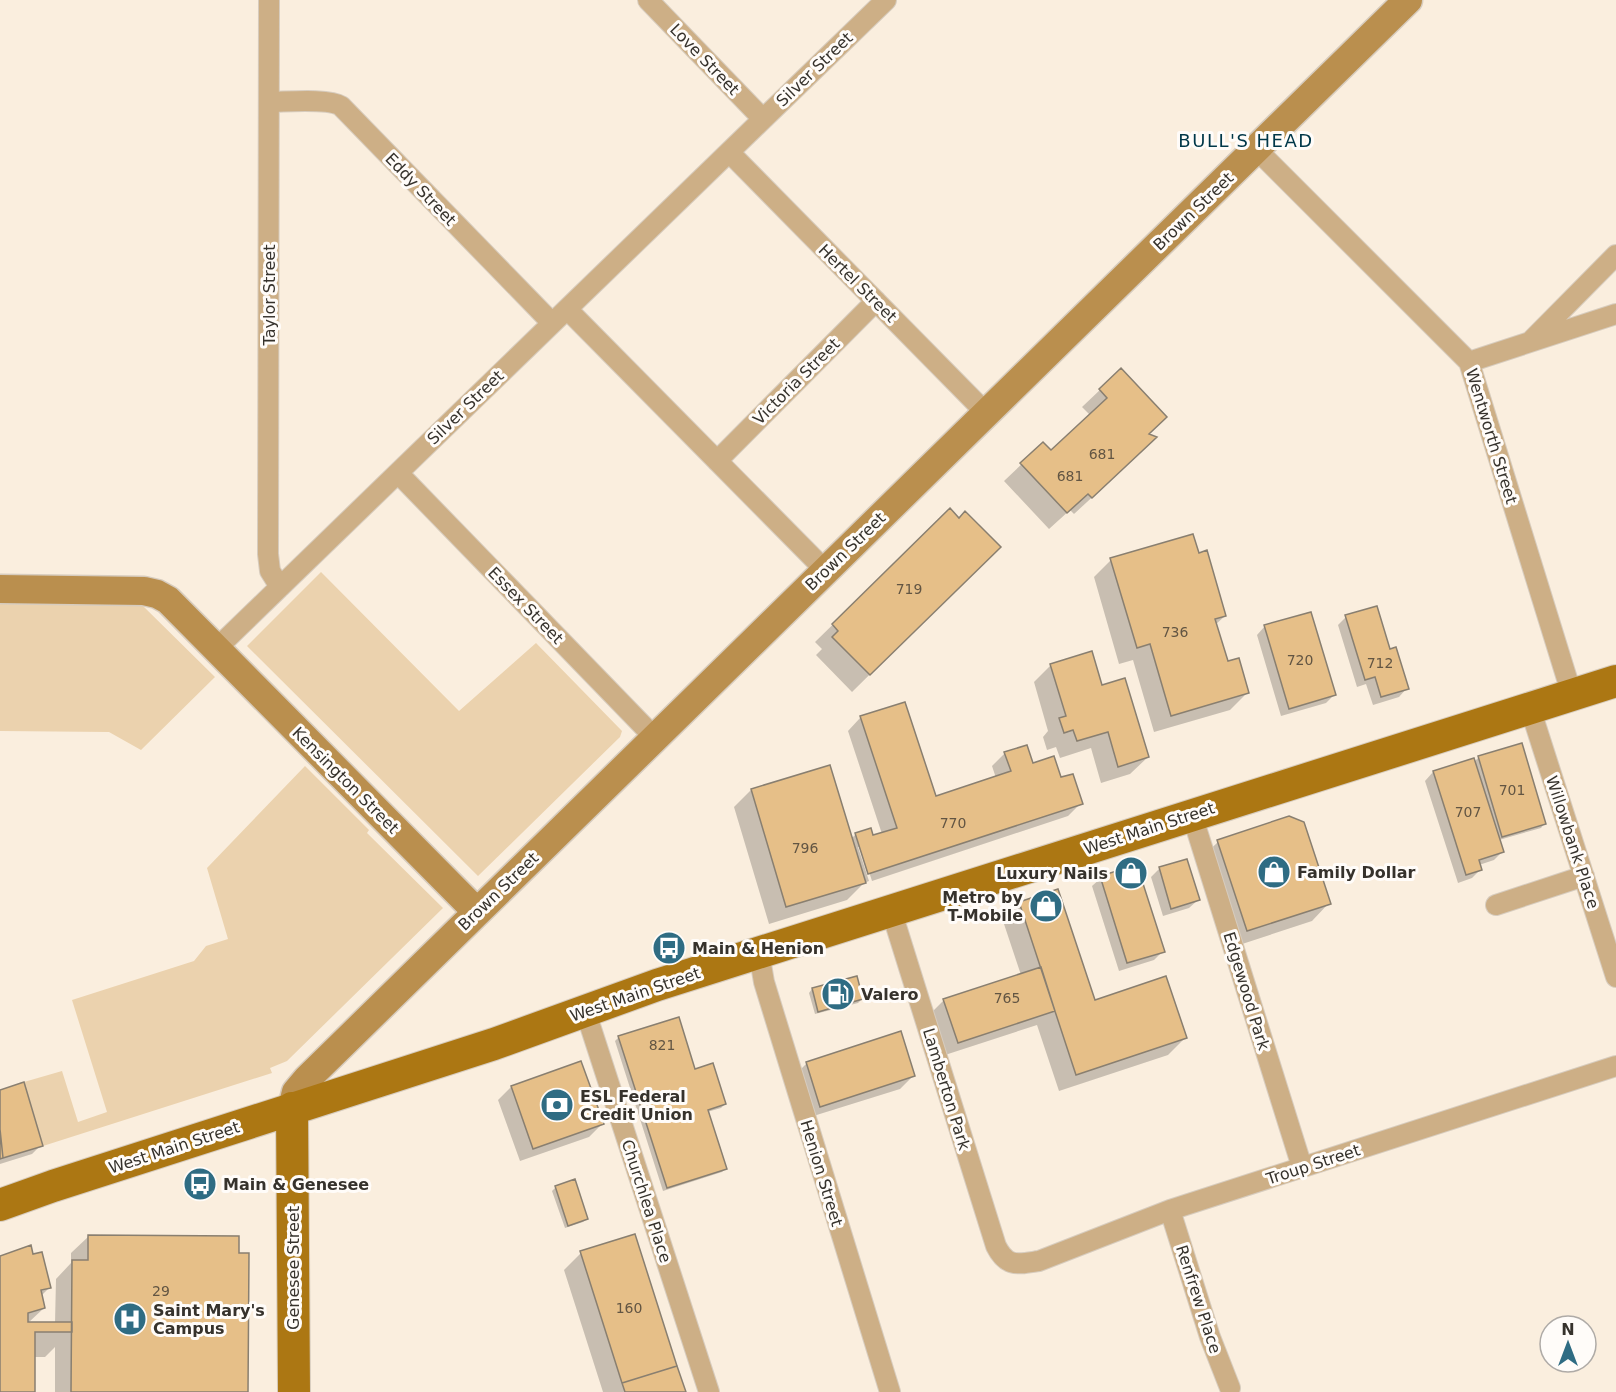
<svg xmlns="http://www.w3.org/2000/svg" width="1616" height="1392" viewBox="0 0 1616 1392" font-family="'DejaVu Sans',sans-serif">
  <style>
    .green { fill: #ebd2ae }
    .shadow { fill: #0003 }
    .building { fill: #e6bf88; stroke: #897f70; stroke-width: 1.5 }
    .lines { fill: none; stroke-linecap: round; stroke-linejoin: round }
    .street-casing { stroke: #d7ccbe; stroke-width: 22 }
    .secondary-casing { stroke: #d7ccbe; stroke-width: 31 }
    .primary-casing { stroke: #d7ccbe; stroke-width: 34 }
    .street { stroke: #cdaf86; stroke-width: 20 }
    .secondary { stroke: #ba8f4e; stroke-width: 28 }
    .primary { stroke: #ac7713; stroke-width: 32 }
    .labels { text-anchor: middle; stroke-width: 6; stroke-linejoin: round; paint-order: stroke }
    .number-label { font-size: 14px; fill: #625543 }
    .street-label { font-size: 16px; fill: #36322c; stroke: #fffcf9 }
    .poi-label { font-size: 16px; font-weight: bold; fill: #36322c; stroke: #fffcf9; text-anchor: start }
    .neighbourhood-label { font-size: 18px; letter-spacing: 1.5px; fill: #003748; stroke: #fffcf9 }
  </style>
  <rect width="100%" height="100%" fill="#faeede"/>
  <path class="green" d="M321 572 459 711 536 643 622 731 620 737 478 876 247 646Z
    M0 604 142 605 215 677 141 750 109 732 0 731Z
    M305 766 369 830 367 833 443 908 287 1061 270 1068 272 1073 43 1146 24 1082 62 1071 78 1122 107 1112 72 1000 194 961 206 946 228 939 207 868Z"/>
  <path class="shadow" d="M1121 370 1148 435 1138 455 1074 514 1070 510 1049 529 1004 481 1043 444 1050 452 1090 415 1082 407Z
    M950 510 959 520 999 547 852 692 816 655 822 649 815 642Z
    M1198 555 1225 616 1215 625 1227 663 1248 692 1230 710 1154 732 1133 660 1119 664 1094 577 1111 560Z
    M1346 617 1389 651 1407 688 1399 697 1373 705 1366 684 1357 687 1338 625Z
    M1265 626 1334 695 1326 703 1281 716 1257 635Z
    M1051 665 1101 686 1148 757 1130 774 1101 783 1091 748 1060 758 1056 747 1047 750 1043 737 1048 731 1034 682Z
    M904 704 935 798 996 778 992 766 1005 753 1032 765 1060 779 1081 803 1068 816 872 881 861 847H858L869 881 864 883 847 900 769 924 734 807 751 790 851 839 856 834 872 837 882 834 848 731 860 718Z
    M1479 757 1544 824 1541 828 1499 840 1502 852 1494 860 1479 865 1480 870 1472 878 1458 883 1425 781 1433 772 1473 760 1474 762Z
    M1218 842 1329 903 1312 921 1230 948 1200 859Z
    M1160 868 1198 900 1189 908 1163 916 1151 877Z
    M1101 878 1163 951 1154 960 1119 971 1092 886Z
    M1020 904 1094 1002 1185 1038 1168 1055 1059 1091 1037 1025 945 1055 931 1013 944 1000 1021 975 1003 921Z
    M812 989 862 999 858 1003 815 1014 809 993Z
    M619 1037 694 1071 725 1104 721 1108 707 1112 725 1169 722 1172 663 1191 615 1041Z
    M580 1063 602 1124 589 1137 520 1161 498 1100 511 1087Z
    M807 1063 913 1076 900 1089 807 1118 794 1076Z
    M0 1091 41 1145 32 1154 0 1164Z
    M556 1187 586 1219 583 1222 565 1228 552 1191Z
    M89 1236 246 1392H55V1347L45 1357H34V1392H0V1258L32 1256 49 1288 41 1296 44 1308 28 1323H55L56 1279 71 1263V1253Z
    M581 1253 684 1392H603L564 1270Z"/>
  <path class="building" d="M1121 368 1167 417 1149 434 1157 437 1092 498 1088 494 1067 513 1020 463 1043 442 1051 450 1107 398 1099 389Z
    M950 508 959 518 965 511 1001 547 870 675 832 637 838 631 832 624Z
    M1193 534 1199 553 1207 550 1226 616 1215 619 1228 661 1239 658 1249 693 1171 716 1150 644 1137 648 1110 558Z
    M1377 606 1390 649 1396 647 1409 689 1381 697 1375 677 1365 680 1345 615Z
    M1311 612 1336 695 1289 709 1264 625Z
    M1092 651 1102 685 1125 678 1149 757 1118 767 1108 732 1077 741 1073 730 1064 733 1059 718 1066 716 1050 664Z
    M905 702 936 796 1011 771 1004 752 1027 745 1033 763 1054 756 1061 777 1073 774 1083 804 868 874 855 833 871 828 873 835 897 828 860 716Z
    M1522 743 1546 824 1502 837 1478 756Z
    M1474 758 1504 852 1479 860 1482 870 1466 875 1433 771Z
    M830 765 866 883 786 907 751 789Z
    M1289 816 1304 822 1331 904 1247 931 1217 840Z
    M1187 859 1200 900 1171 909 1159 867Z
    M1137 865 1165 952 1127 963 1100 876Z
    M1058 889 1095 1000 1166 976 1187 1038 1076 1075 1019 902Z
    M1041 967 1055 1011 958 1043 943 999Z
    M857 976 863 999 818 1012 812 988Z
    M679 1017 695 1069 713 1063 726 1104 708 1110 727 1169 667 1188 618 1036Z
    M901 1031 915 1076 820 1107 806 1062Z
    M581 1061 604 1124 533 1149 511 1086Z
    M24 1082 43 1146 3 1158 0 1129V1090Z
    M0 1129 3 1158 0 1159Z
    M575 1179 588 1219 568 1226 555 1186Z
    M635 1234 677 1366 622 1383 580 1251Z
    M88 1235 239 1236V1253H249L248 1392H71L72 1260H88Z
    M31 1245 33 1254 42 1252 51 1288 41 1290 45 1308 28 1313V1322H72V1332H35V1392H0V1256Z
    M677 1366 686 1392H625L622 1383Z"/>
  <g class="lines">
    <g class="street-casing">
      <path id="street" d="M269 0 268 554 270 571 280 587
        M648 0 763 119
        M269 102C286 102 328 98 341 106L552 323
        M1256 149 1469 362 1572 695
        M729 152 986 413
        M567 309 825 570
        M1531 341 1616 255
        M1469 362 1616 314
        M717 461 876 301
        M398 473 655 738
        M216 649 886 0
        M1530 708 1616 977
        M1192 815 1302 1167
        M1496 905 1584 876
        M891 910 996 1246C1007 1268 1018 1264 1039 1261L1170 1210 1616 1066
        M759 953 764 982 890 1392
        M585 1010 709 1392
        M1170 1210 1210 1337 1230 1388"/>
    </g>
    <g class="secondary-casing">
      <path id="secondary" d="M0 589 144 591 157 594 168 600 477 912
        M292 1108 296 1092 307 1079 1408 0"/>
    </g>
    <g class="primary-casing">
      <path id="primary" d="M292 1108 294 1392
        M0 1205 53 1186 494 1044 657 985 1616 681"/>
    </g>
    <use href="#street" class="street"/>
    <use href="#secondary" class="secondary"/>
    <use href="#primary" class="primary"/>
  </g>
  <defs>
    <g id="shop-disc" transform="scale(1.725)"><circle r="9.5" fill="#2f6c83" stroke="#fffcf9"/><path d="M-5-2.5h2.3a2.7 3.5 0 0 1 5.4 0H5L5.5 6h-11ZM-1.5-2.5h3a1.5 2.3 0 0 0-3 0Z" fill="#fff"/></g>
    <g id="bus-disc" transform="scale(1.725)"><circle r="9.5" fill="#2f6c83" stroke="#fffcf9"/><path d="M-5-6H5V4H4V6H2V4H-2V6H-4V4H-5ZM-3.5-4V0h7V-4ZM-3.5 1.2v1.5H-2V1.2ZM2 1.2v1.5H3.5V1.2Z" fill="#fff"/></g>
    <g id="fuel-disc" transform="scale(1.725)"><circle r="9.5" fill="#2f6c83" stroke="#fffcf9"/><path d="M-5.5-6h7V0h2V4h1.3V-2.5L3-4.5l.8-.8L6-3V5H2.5V1h-1V6h-7ZM-4.2-4.7v3.2H.2V-4.7Z" fill="#fff"/></g>
    <g id="bank-disc" transform="scale(1.725)"><circle r="9.5" fill="#2f6c83" stroke="#fffcf9"/><path d="M-6-4H6V4H-6ZM0-2.3a2.3 2.3 0 1 0 0 4.6a2.3 2.3 0 1 0 0-4.6Z" fill="#fff"/></g>
    <g id="hospital-disc" transform="scale(1.725)"><circle r="9.5" fill="#2f6c83" stroke="#fffcf9"/><path d="M-5-5h3v3.5h4V-5h3V5h-3V1.5h-4V5h-3Z" fill="#fff"/></g>
  </defs>
  <g fill-rule="evenodd">
    <use href="#shop-disc" x="1274" y="872"/>
    <use href="#shop-disc" x="1131" y="873"/>
    <use href="#shop-disc" x="1046" y="906"/>
    <use href="#bus-disc" x="669" y="948"/>
    <use href="#fuel-disc" x="838" y="994"/>
    <use href="#bank-disc" x="557" y="1105"/>
    <use href="#bus-disc" x="200" y="1184"/>
    <use href="#hospital-disc" x="130" y="1319"/>
  </g>
  <g class="labels">
    <g class="number-label">
      <text x="1102" y="459">681</text>
      <text x="1070" y="481">681</text>
      <text x="909" y="594">719</text>
      <text x="1175" y="637">736</text>
      <text x="1300" y="665">720</text>
      <text x="1380" y="668">712</text>
      <text x="1512" y="795">701</text>
      <text x="1468" y="817">707</text>
      <text x="953" y="828">770</text>
      <text x="805" y="853">796</text>
      <text x="1007" y="1003">765</text>
      <text x="662" y="1050">821</text>
      <text x="161" y="1296">29</text>
      <text x="629" y="1313">160</text>
    </g>
    <g class="street-label">
      <text transform="translate(705 59) rotate(46)" y="6">Love Street</text>
      <text transform="translate(814 69) rotate(-44)" y="6">Silver Street</text>
      <text transform="translate(421 189) rotate(46)" y="6">Eddy Street</text>
      <text transform="translate(1193 211) rotate(-44)" y="6">Brown Street</text>
      <text transform="translate(858 283) rotate(45)" y="6">Hertel Street</text>
      <text transform="translate(269 295) rotate(-90)" y="6">Taylor Street</text>
      <text transform="translate(796 381) rotate(-45)" y="6">Victoria Street</text>
      <text transform="translate(465 407) rotate(-44)" y="6">Silver Street</text>
      <text transform="translate(1492 436) rotate(73)" y="6">Wentworth Street</text>
      <text transform="translate(845 551) rotate(-44)" y="6">Brown Street</text>
      <text transform="translate(526 605) rotate(46)" y="6">Essex Street</text>
      <text transform="translate(346 780) rotate(45)" y="6">Kensington Street</text>
      <text transform="translate(1149 828) rotate(-18)" y="6">West Main Street</text>
      <text transform="translate(1573 842) rotate(72)" y="6">Willowbank Place</text>
      <text transform="translate(498 891) rotate(-44)" y="6">Brown Street</text>
      <text transform="translate(1247 991) rotate(73)" y="6">Edgewood Park</text>
      <text transform="translate(635 994) rotate(-19)" y="6">West Main Street</text>
      <text transform="translate(947 1089) rotate(73)" y="6">Lamberton Park</text>
      <text transform="translate(174 1147) rotate(-18)" y="6">West Main Street</text>
      <text transform="translate(1313 1164) rotate(-18)" y="6">Troup Street</text>
      <text transform="translate(822 1173) rotate(73)" y="6">Henion Street</text>
      <text transform="translate(647 1201) rotate(72)" y="6">Churchlea Place</text>
      <text transform="translate(293 1268) rotate(-90)" y="6">Genesee Street</text>
      <text transform="translate(1199 1299) rotate(72)" y="6">Renfrew Place</text>
    </g>
    <g class="poi-label">
      <text x="1297" y="878">Family Dollar</text>
      <text x="1108" y="879" text-anchor="end">Luxury Nails</text>
      <text x="1023" y="903" text-anchor="end">Metro by<tspan x="1023" dy="18">T-Mobile</tspan></text>
      <text x="692" y="954">Main &amp; Henion</text>
      <text x="861" y="1000">Valero</text>
      <text x="580" y="1102">ESL Federal<tspan x="580" dy="18">Credit Union</tspan></text>
      <text x="223" y="1190">Main &amp; Genesee</text>
      <text x="153" y="1316">Saint Mary's<tspan x="153" dy="18">Campus</tspan></text>
    </g>
    <g class="neighbourhood-label">
      <text x="1246" y="147">BULL'S HEAD</text>
    </g>
  </g>
  <g transform="translate(1568 1344)"><circle r="28" fill="#fffcf9" stroke="#afaba7" stroke-width="1.5"/>
  <path d="M0-4.5L10 22L0 15L-10 22Z" fill="#2f6c83"/>
  <text y="-9" font-size="16" font-weight="bold" text-anchor="middle" fill="#36322c">N</text>
  </g>
</svg>
